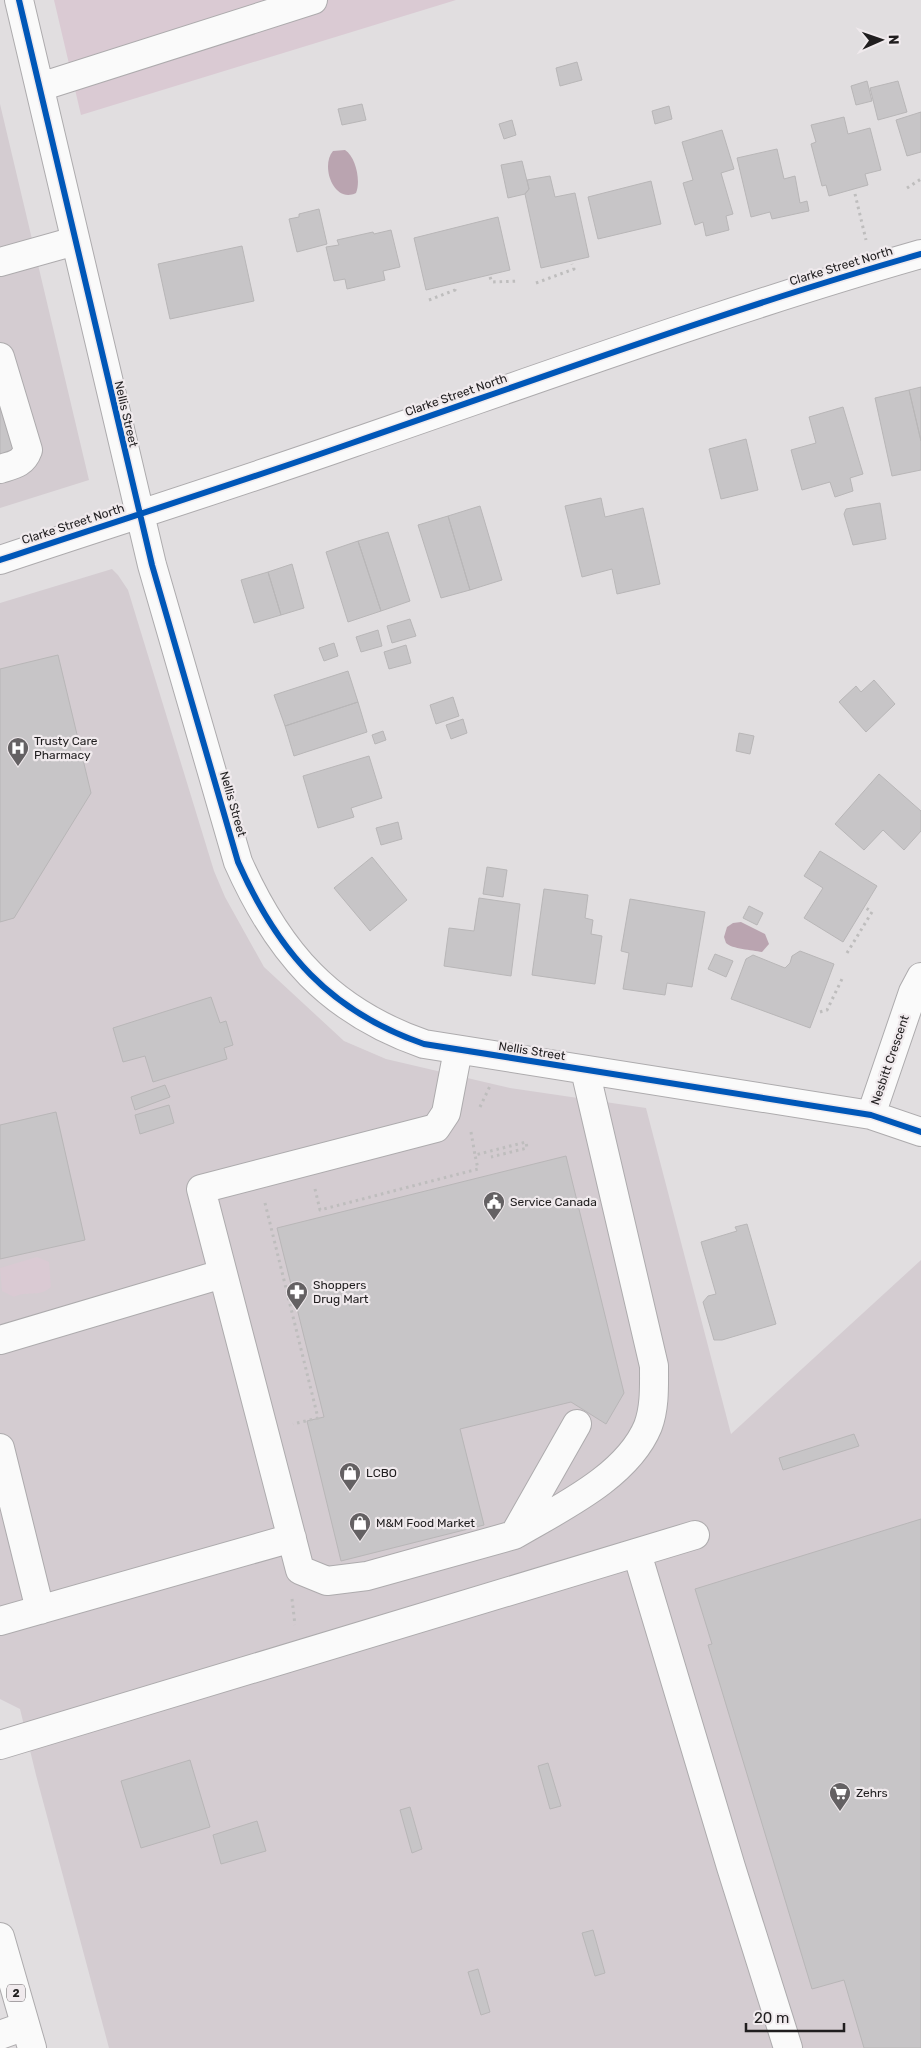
<svg xmlns="http://www.w3.org/2000/svg" width="921" height="2048" viewBox="0 0 921 2048" font-family="Rubik,sans-serif">
  <style>
    .built { fill: #d4ccd1 }
    .green { fill: #dacad3 }
    .water { fill: #baa4b0 }
    .building { fill: #c7c5c7; stroke: #b8b6b7 }
    .lines { fill: none; stroke-linecap: round; stroke-linejoin: round }
    .minor-casing { stroke: #adabad; stroke-width: 30 }
    .major-casing { stroke: #adabad; stroke-width: 30 }
    .path { stroke: #bebdbd; stroke-width: 3; stroke-dasharray: 2.5 4; stroke-linecap: butt }
    .minor { stroke: #fafafa; stroke-width: 28 }
    .major { stroke: #fafafa; stroke-width: 28 }
    .cycleway-casing { stroke: #f0eaed; stroke-width: 9 }
    .cycleway { stroke: #0057b8; stroke-width: 6 }
    .labels { text-anchor: middle; stroke-width: 4.5; stroke-linejoin: round; paint-order: stroke }
    .shield { fill: #f0eaed; stroke: #5e5b5d; stroke-width: 1 }
    .shield-label { font-size: 11px; font-weight: bold; fill: #201e1f }
    .street-label { font-size: 12px; fill: #201e1f; stroke: #f0eaed }
    .poi-label { font-size: 12px; fill: #201e1f; stroke: #f0eaed; text-anchor: start }
  </style>
  <rect width="100%" height="100%" fill="#e1dee0"/>
  <path class="built" d="M0 104 89 480 0 508Z
    M112 569 118 575 128 590 214 871 225 897 264 967 344 1041 386 1059 510 1088 646 1108 731 1434 921 1260V2048H109L36 1775 20 1709 0 1699V603Z"/>
  <path class="green" d="M54 0H456L81 115Z
    M37 1257 49 1262 51 1287C39 1298 27 1290 14 1297L2 1291 0 1268Z"/>
  <path class="water" d="M345 150C356 157 361 181 356 193 334 204 320 166 333 151Z
    M741 922 765 934 769 944 762 952C752 950 732 949 726 943L724 937 727 927 733 923Z"/>
  <path class="building" d="M577 62 582 80 560 86 556 68Z
    M867 81 872 101 856 105 851 86Z
    M898 81 907 112 878 120 870 88Z
    M362 104 366 120 342 125 338 109Z
    M669 106 672 119 655 124 652 111Z
    M921 112V152L907 156 896 120Z
    M844 117 848 134 870 128 881 170 865 174 868 185 829 196 826 185 822 186 811 144 816 142 811 125Z
    M512 120 516 135 504 139 499 124Z
    M722 130 734 169 721 173 733 214 726 216 729 230 706 236 703 222 695 225 683 183 693 180 682 142Z
    M777 149 784 179 795 176 800 203 807 201 809 211 772 219 770 212 751 217 737 158Z
    M522 161 529 189 525 194 508 198 501 165Z
    M550 176 555 197 575 193 589 257 541 268 525 194 529 189 527 180Z
    M651 181 661 224 598 239 588 197Z
    M319 209 327 244 297 252 289 219 299 217V214Z
    M498 217 510 270 426 290 414 238Z
    M391 230 400 267 383 271 385 280 347 289 345 279 334 281 326 247 339 245 337 240 373 232 374 234Z
    M242 246 254 301 170 319 158 264Z
    M0 373 25 453 0 461Z
    M921 387V441L909 390Z
    M909 390 921 441V470L892 476 875 398Z
    M843 407 863 474 850 478 853 491 835 497 830 482 802 490 791 450 816 443 809 417Z
    M746 439 758 490 721 499 709 449Z
    M601 498 605 517 643 508 660 584 617 594 612 569 582 577 565 506Z
    M880 503 886 539 853 545 844 514 846 509Z
    M480 506 502 580 470 590 448 516Z
    M448 516 470 590 441 598 418 525Z
    M388 532 410 601 381 611 358 541Z
    M358 541 381 611 348 622 326 552Z
    M292 564 304 608 281 615 268 572Z
    M268 572 281 615 254 623 241 580Z
    M410 619 416 636 392 643 387 626Z
    M378 630 382 646 361 652 356 637Z
    M334 643 338 656 324 661 319 648Z
    M406 645 411 663 389 669 384 652Z
    M58 655 91 793 14 918 0 922V669Z
    M348 671 358 702 285 726 274 695Z
    M874 680 895 704 866 732 839 702 856 686 861 692Z
    M453 697 459 716 436 724 430 705Z
    M358 702 367 732 294 756 285 726Z
    M463 719 467 733 451 739 446 725Z
    M383 731 386 740 375 744 372 735Z
    M739 733 754 736 750 754 736 751Z
    M369 756 382 798 351 808 354 817 318 828 303 776Z
    M879 774 921 811V831L904 850 883 830 864 850 835 824Z
    M398 822 402 839 381 845 376 828Z
    M820 851 877 886 843 942 804 918 823 888 804 876Z
    M372 857 407 900 370 931 334 888Z
    M487 867 507 870 503 897 483 894Z
    M544 889 588 895 585 918 593 920 591 934 602 936 595 984 532 975Z
    M479 898 520 904 511 976 444 966 449 928 474 931Z
    M630 899 705 912 692 987 667 983 665 995 623 989 629 953 621 951Z
    M749 906 763 913 757 925 743 918Z
    M800 951 834 964 810 1028 731 999 746 959 753 955 785 968 790 963 792 956Z
    M715 954 733 961 726 977 708 969Z
    M211 997 220 1023 226 1021 233 1045 224 1048 227 1059 153 1082 145 1056 123 1062 113 1028Z
    M165 1085 170 1097 135 1110 131 1097Z
    M169 1105 174 1123 140 1134 135 1115Z
    M56 1112 85 1240 0 1259V1125Z
    M566 1156 624 1393 606 1424 571 1402 460 1429 484 1525 341 1561 307 1421 324 1417 277 1228Z
    M747 1224 776 1324 722 1340H714L703 1302 708 1296 716 1294 701 1242 737 1231 735 1227Z
    M854 1434 859 1446 783 1470 779 1458Z
    M921 1519V2048H864L844 1980 812 1989 708 1645 712 1644 695 1589Z
    M190 1760 210 1827 141 1848 121 1781Z
    M548 1763 561 1806 550 1809 538 1766Z
    M410 1807 422 1849 412 1853 400 1810Z
    M257 1821 266 1851 221 1864 213 1835Z
    M593 1930 605 1973 595 1976 582 1933Z
    M478 1969 490 2012 481 2015 468 1972Z"/>
  <g class="lines">
    <g class="minor-casing">
      <path id="minor" d="M19 0 152 565 238 862C278 952 329 1011 424 1044L871 1115 921 1132
        M40 87 313 0
        M0 262 75 241
        M0 357 28 450C23 464 13 465 0 469
        M0 560C117 521 235 484 352 443 541 378 729 309 921 254
        M458 1050 446 1113 436 1128 201 1189 300 1570 327 1581 367 1576 514 1535 577 1424
        M871 1115 913 992 921 977
        M0 1340 222 1274
        M0 1448 40 1610
        M516 1534C560 1508 627 1477 648 1426 655 1407 654 1386 654 1366L585 1070
        M637 1553 731 1867 788 2048
        M0 1621 292 1538
        M0 1745 695 1535
        M0 2035 25 2026"/>
    </g>
    <g class="major-casing">
      <path id="major" d="M0 1937 32 2048"/>
    </g>
    <path class="path" d="M907 188 921 179
      M855 194 866 240
      M490 277 492 282 519 281
      M536 283 574 269 572 264
      M429 300 455 290 454 286
      M847 953 872 912 866 908
      M820 1012 827 1010 842 979
      M480 1107 490 1086
      M471 1132 475 1155 526 1142 527 1148 491 1157
      M315 1189 320 1210 478 1169 475 1155
      M265 1203 318 1418 293 1424
      M292 1599 295 1625"/>
    <use href="#minor" class="minor"/>
    <use href="#major" class="major"/>
    <g class="cycleway-casing">
      <path id="cycleway" d="M19 0 152 565 238 862C278 952 329 1011 424 1044L871 1115 921 1132
        M0 560C117 521 235 484 352 443 541 378 729 309 921 254"/>
    </g>
    <use href="#cycleway" class="cycleway"/>
  </g>
  <defs>
    <g id="hospital-pin" transform="scale(1.125)"><path d="M0 17L-7.5 6A9.5 9.5 0 1 1 7.5 6Z" fill="#646163" stroke="#f0eaed"/><path d="M-5-5h3v3.5h4V-5h3V5h-3V1.5h-4V5h-3Z" fill="#fff"/></g>
    <g id="civic-pin" transform="scale(1.125)"><path d="M0 17L-7.5 6A9.5 9.5 0 1 1 7.5 6Z" fill="#646163" stroke="#f0eaed"/><path d="M-.6-6.5H3V-4.5H.6V-3L4-1V1h2V6H-6V1h2V-1L-.6-3ZM-1.2 2.5V6h2.4V2.5Z" fill="#fff"/></g>
    <g id="pharmacy-pin" transform="scale(1.125)"><path d="M0 17L-7.5 6A9.5 9.5 0 1 1 7.5 6Z" fill="#646163" stroke="#f0eaed"/><path d="M-2-6h4v4h4v4h-4v4h-4v-4h-4v-4h4Z" fill="#fff"/></g>
    <g id="shop-pin" transform="scale(1.125)"><path d="M0 17L-7.5 6A9.5 9.5 0 1 1 7.5 6Z" fill="#646163" stroke="#f0eaed"/><path d="M-5-2.5h2.3a2.7 3.5 0 0 1 5.4 0H5L5.5 6h-11ZM-1.5-2.5h3a1.5 2.3 0 0 0-3 0Z" fill="#fff"/></g>
    <g id="supermarket-pin" transform="scale(1.125)"><path d="M0 17L-7.5 6A9.5 9.5 0 1 1 7.5 6Z" fill="#646163" stroke="#f0eaed"/><path d="M-6-5.5h2.5l.6 2H6L4.5 2H-2.5L-4.4-4H-6ZM-1.5 3.2a1.3 1.3 0 1 0 .1 0ZM3 3.2a1.3 1.3 0 1 0 .1 0Z" fill="#fff"/></g>
  </defs>
  <g fill-rule="evenodd">
    <use href="#hospital-pin" x="18" y="748"/>
    <use href="#civic-pin" x="494" y="1202"/>
    <use href="#pharmacy-pin" x="297" y="1292"/>
    <use href="#shop-pin" x="350" y="1473"/>
    <use href="#shop-pin" x="360" y="1523"/>
    <use href="#supermarket-pin" x="840" y="1793"/>
  </g>
  <g class="labels">
    <rect class="shield" x="7" y="1984.5" width="18" height="17" rx="4"/>
    <g class="shield-label">
      <text x="16" y="1997">2</text>
    </g>
    <g class="street-label">
      <text transform="translate(841 266) rotate(-17)" y="4">Clarke Street North</text>
      <text transform="translate(456 395) rotate(-19)" y="4">Clarke Street North</text>
      <text transform="translate(126 414) rotate(77)" y="4">Nellis Street</text>
      <text transform="translate(73 524) rotate(-18)" y="4">Clarke Street North</text>
      <text transform="translate(233 804) rotate(74)" y="4">Nellis Street</text>
      <text transform="translate(532 1051) rotate(9)" y="4">Nellis Street</text>
      <text transform="translate(890 1060) rotate(-71)" y="4">Nesbitt Crescent</text>
    </g>
    <g class="poi-label">
      <text x="34" y="745">Trusty Care<tspan x="34" dy="14">Pharmacy</tspan></text>
      <text x="510" y="1206">Service Canada</text>
      <text x="313" y="1289">Shoppers<tspan x="313" dy="14">Drug Mart</tspan></text>
      <text x="366" y="1477">LCBO</text>
      <text x="376" y="1527">M&amp;M Food Market</text>
      <text x="856" y="1797">Zehrs</text>
    </g>
  </g>
  <g transform="translate(881 40) rotate(88)" stroke="#f0eaed" stroke-width="4" paint-order="stroke">
  <path d="M0-4L9 19L0 12L-9 19Z" fill="#201e1f"/>
  <text y="-8" font-size="14" font-weight="bold" text-anchor="middle" fill="#201e1f">N</text>
  </g>
  <path d="M746 2023v8h98v-8" fill="none" stroke="#201e1f" stroke-width="2.5"/>
  <text x="754" y="2023" font-size="15" fill="#201e1f" stroke="#f0eaed" stroke-width="4" paint-order="stroke">20 m</text>
</svg>
